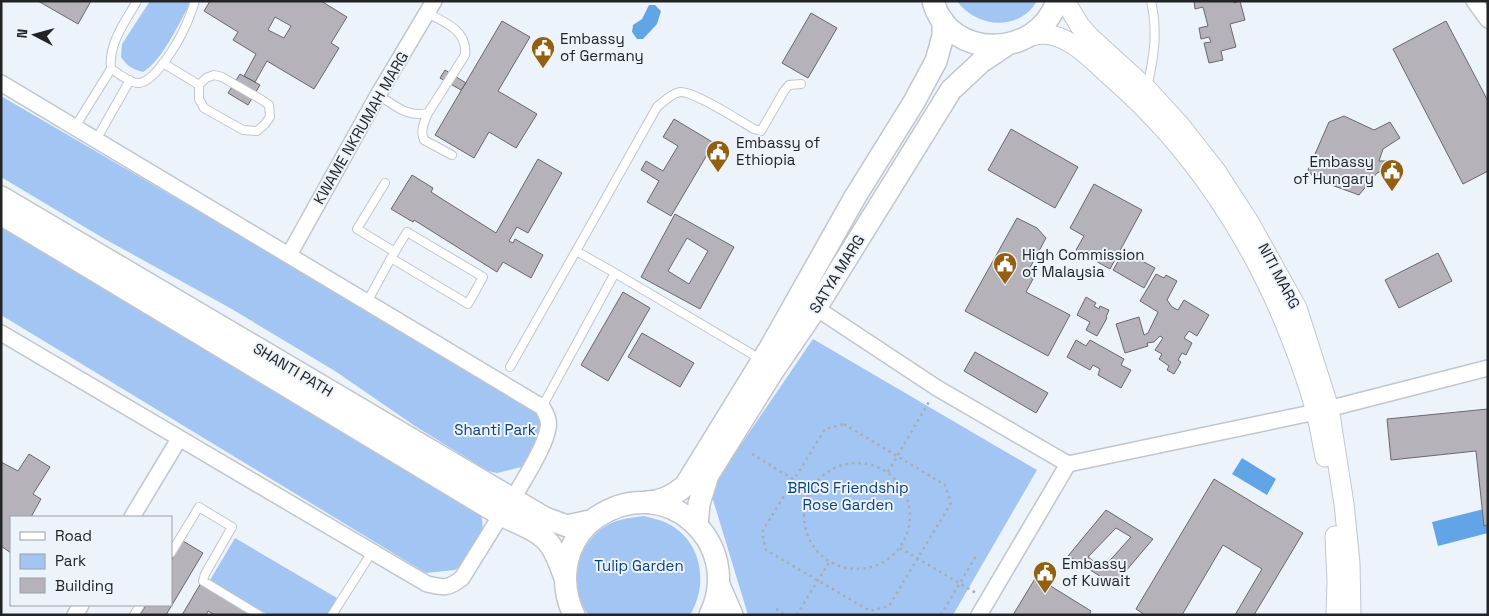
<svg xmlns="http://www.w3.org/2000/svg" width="1489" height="616" viewBox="0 0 1489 616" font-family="'Space Grotesk',sans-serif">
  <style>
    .green { fill: #a2c5f4 }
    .water { fill: #62a5e6 }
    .building { fill: #b6b2b9; stroke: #6b676e; fill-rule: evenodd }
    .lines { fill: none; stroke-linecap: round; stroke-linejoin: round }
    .service-casing { stroke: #c1c6cd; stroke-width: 10 }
    .minor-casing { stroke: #c1c6cd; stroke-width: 18 }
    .tertiary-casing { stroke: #c1c6cd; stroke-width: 21 }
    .secondary-casing { stroke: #c1c6cd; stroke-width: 24 }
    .path { stroke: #a8acb2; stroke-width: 2.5; stroke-dasharray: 2.5 4; stroke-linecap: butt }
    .service { stroke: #fff; stroke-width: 8 }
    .minor { stroke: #fff; stroke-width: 15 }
    .tertiary { stroke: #fff; stroke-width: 19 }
    .secondary { stroke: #fff; stroke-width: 21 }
    .labels { text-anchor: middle; stroke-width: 4; stroke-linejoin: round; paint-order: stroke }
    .poi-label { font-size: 15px; fill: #212325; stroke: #edf3fa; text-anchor: start }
    .street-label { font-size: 15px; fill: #212325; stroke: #edf3fa }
    .park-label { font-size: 15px; fill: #0b407f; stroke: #edf3fa }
  </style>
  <rect width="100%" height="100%" fill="#edf3fa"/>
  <path class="green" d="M150 1H191C180 22 162 61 143 72 132 69 127 66 121 57L122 44Z
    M957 1H1037C1019 32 976 28 957 1Z
    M1 96 539 410C545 436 541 445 526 466L497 473 488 471 415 426 335 371 230 308 103 238 1 177Z
    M1 224 478 508 482 519 483 530 478 551 455 570 426 573 1 315Z
    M813 339 1037 470 953 615H748L710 490Z
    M644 516C650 518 657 519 662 521 701 536 710 582 690 615H588C569 587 575 547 603 528 615 519 629 518 644 516Z
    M235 538 337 598 327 615H268L210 580Z"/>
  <path class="water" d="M649 5H655L661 11 657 24 643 39H637L632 32 633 25 642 19Z
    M1242 458 1276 479 1267 495 1232 474Z
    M1484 509 1488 524V533L1438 546 1432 522Z"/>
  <path class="building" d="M38 1H91L78 24Z
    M210 1H321L347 17 331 43 339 48 314 89 267 61 255 82 244 76 256 54 233 40 238 32 204 11ZM275 17 291 26 284 38 268 30Z
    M1194 1H1233L1234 3 1240 1 1245 20 1230 24 1236 47 1221 51 1223 60 1209 63 1204 43 1211 42 1209 37 1201 39 1199 28 1208 26 1203 7 1195 9Z
    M811 13 837 28 808 78 782 63Z
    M502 21 530 37 498 91 537 114 516 148 489 132 474 158 435 135Z
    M1446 21 1488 101V171L1463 184 1393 49Z
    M445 70 466 83 461 90 440 78Z
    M240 74 260 85 248 105 228 93Z
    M1344 116 1374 130 1390 122 1400 138 1383 149 1379 161H1387L1386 169 1377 173 1359 195 1315 179 1308 170 1329 122Z
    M674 119 714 143 671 216 647 202 659 181 641 170 646 161 663 171 678 146 663 137Z
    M1011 129 1078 167 1055 208 988 170Z
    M538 159 562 173 528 233 517 227 509 241 513 243 515 239 543 255 531 278 503 262 497 272 414 220 413 222 391 209 412 175 433 188 431 192 496 233Z
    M1094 184 1142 210 1110 269 1076 250 1084 236 1070 228Z
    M675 214 734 247 700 309 641 277ZM687 238 708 251 689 284 668 271Z
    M1017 218 1037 228 1046 238 1026 275 1033 279 1026 292 1070 315 1048 356 965 311Z
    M1124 251 1155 268 1144 288 1113 270Z
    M1438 253 1452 281 1399 308 1385 280Z
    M1156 274 1164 278 1166 275 1177 281 1167 300 1172 307 1178 310 1184 300 1209 315 1197 336 1189 331 1184 338 1192 343 1186 355 1182 353 1178 360 1181 362 1174 374 1167 370 1169 366 1159 359 1162 354 1155 350 1163 338 1160 336 1154 342 1147 343 1148 346 1125 353 1116 324 1139 317 1144 335 1148 333 1158 312 1140 301Z
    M623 292 650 308 608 381 581 365Z
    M1086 297 1096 303 1094 306 1099 309 1100 306 1109 310 1106 317 1107 318 1097 336 1086 330 1090 322 1077 315Z
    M642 333 694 363 680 387 628 357Z
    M1076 340 1086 346 1090 340 1124 359 1121 365 1131 370 1121 388 1098 375 1100 369 1093 365 1090 370 1067 357Z
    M975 352 1048 393 1036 413 964 371Z
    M1488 409V525L1484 526 1476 451 1391 460 1387 419Z
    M29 454 50 467 33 494 41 499 31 517H11V553L1 546V462L18 471Z
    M1214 479 1303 533 1254 615H1235L1262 569 1223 545 1182 615H1145L1136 609Z
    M1106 510 1153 539 1114 585 1068 556ZM1116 528 1131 537 1103 568 1088 557Z
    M183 541 203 553 166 615H140L146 605H171V561Z
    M1036 577 1091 611 1089 615H1013Z
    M201 583 253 615H215L208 611 206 615H182Z"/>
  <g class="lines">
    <g class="service-casing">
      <path id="service" d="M137 1C125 22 108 44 111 69 119 73 130 84 139 83 155 82 179 41 185 27 189 19 192 10 195 1
        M163 63 199 85
        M214 75 222 77 262 100 269 105 270 117 265 124 257 131 243 130 204 108 199 99V85L206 78Z
        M1147 87C1154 58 1158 31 1151 1
        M378 95C395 105 407 118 428 113L465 55C468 31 445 22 427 13
        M428 113C424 122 420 131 424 140L452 155
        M75 127 111 69
        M96 140 130 80
        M385 183 357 229 395 252
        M576 251 657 107C663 102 672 93 680 92 694 91 740 121 754 129L761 131 784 91 789 85 801 84
        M615 273 762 360
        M367 302 391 258 468 304 483 277 407 232 391 258
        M510 367 576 251 615 273 542 407
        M171 553 199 507 232 527 205 574 203 581 259 615
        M134 615 140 605
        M332 615 372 552"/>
    </g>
    <g class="minor-casing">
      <path id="minor" d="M1474 1 1488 20
        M1 83 542 407C546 413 550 420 548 428 545 448 523 480 513 499
        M289 255 378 95 434 1
        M816 308 937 388 1068 464 1316 412 1488 368
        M1 333 427 584C444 588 448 589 462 578L501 515
        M132 517 179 439
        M75 615 81 605
        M979 615 1068 464"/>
    </g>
    <g class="tertiary-casing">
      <path id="tertiary" d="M1065 1 1080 26 1090 37 1147 89 1179 124 1216 171 1249 222 1297 308 1329 408 1344 504 1350 563 1351 615
        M1028 36C1033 36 1039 34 1043 34 1071 35 1093 61 1112 78 1193 148 1254 242 1292 341 1301 364 1310 388 1316 413 1320 427 1322 442 1325 457
        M1335 536 1337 581 1336 615"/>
    </g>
    <g class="secondary-casing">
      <path id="secondary" d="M933 1C949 61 1038 59 1057 1
        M1 197 545 518 567 526 590 521
        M1 214 501 515C517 523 540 530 551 546 557 555 561 567 565 578
        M647 502C662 502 674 495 685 486L770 348 855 197 914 102 936 61 943 36V21
        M697 525 699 504 708 475 773 371 816 308 951 90 981 62 1008 44
        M719 585 732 615
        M574 615C564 594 563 573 570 552 575 538 585 525 597 517 665 471 745 542 710 615"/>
    </g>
    <path class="path" d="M844 424 945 485 951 503 889 606 870 611 766 550 762 532 825 429Z
      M752 454 811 490
      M804 516a53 53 0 1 1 106 0a53 53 0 1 1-106 0Z
      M888 472 930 400
      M900 548 976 593
      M776 609 785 615
      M797 615 829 562
      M941 615 976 556"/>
    <use href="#service" class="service"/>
    <use href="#minor" class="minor"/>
    <use href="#tertiary" class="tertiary"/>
    <use href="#secondary" class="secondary"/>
  </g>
  <defs>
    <g id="civic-pin" transform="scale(1.25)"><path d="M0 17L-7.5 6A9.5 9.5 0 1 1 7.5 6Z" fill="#936012" stroke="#edf3fa"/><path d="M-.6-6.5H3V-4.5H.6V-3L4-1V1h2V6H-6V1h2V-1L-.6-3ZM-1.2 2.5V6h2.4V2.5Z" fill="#fff"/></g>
  </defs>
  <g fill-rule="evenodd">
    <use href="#civic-pin" x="543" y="48"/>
    <use href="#civic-pin" x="718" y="152"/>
    <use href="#civic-pin" x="1392" y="171"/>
    <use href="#civic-pin" x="1005" y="264"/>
    <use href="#civic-pin" x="1045" y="573"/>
  </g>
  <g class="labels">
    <g class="poi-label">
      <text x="560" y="44">Embassy<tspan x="560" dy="17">of Germany</tspan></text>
      <text x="736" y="148">Embassy of<tspan x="736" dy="17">Ethiopia</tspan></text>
      <text x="1374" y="167" text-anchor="end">Embassy<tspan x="1374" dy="17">of Hungary</tspan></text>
      <text x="1022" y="260">High Commission<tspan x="1022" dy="17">of Malaysia</tspan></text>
      <text x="1062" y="569">Embassy<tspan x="1062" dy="17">of Kuwait</tspan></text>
    </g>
    <g class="street-label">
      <text transform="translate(361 128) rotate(-60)" y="5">KWAME NKRUMAH MARG</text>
      <text transform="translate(837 274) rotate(-58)" y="5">SATYA MARG</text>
      <text transform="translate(1279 276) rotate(62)" y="5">NITI MARG</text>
      <text transform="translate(293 370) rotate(31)" y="5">SHANTI PATH</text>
    </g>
    <g class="park-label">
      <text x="495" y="435">Shanti Park</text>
      <text x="848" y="493">BRICS Friendship<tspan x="848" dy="17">Rose Garden</tspan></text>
      <text x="639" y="571">Tulip Garden</text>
    </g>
  </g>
  <rect width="1489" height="616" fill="none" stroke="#212325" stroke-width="5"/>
  <rect x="10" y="516" width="162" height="90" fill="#edf3fa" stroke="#9ba0a5"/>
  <rect x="20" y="532" width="25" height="8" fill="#ffffff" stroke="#9ba0a5"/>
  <text x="55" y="541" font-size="15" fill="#212325">Road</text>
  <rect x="20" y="554" width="25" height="15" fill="#a2c5f4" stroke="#9ba0a5"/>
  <text x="55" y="566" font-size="15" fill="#212325">Park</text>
  <rect x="20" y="578" width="25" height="15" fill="#b6b2b9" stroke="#9ba0a5"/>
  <text x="55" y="591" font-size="15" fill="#212325">Building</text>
  <g transform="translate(35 35) rotate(276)" stroke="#edf3fa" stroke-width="4" paint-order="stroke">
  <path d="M0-4L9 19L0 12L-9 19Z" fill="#212325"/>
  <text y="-8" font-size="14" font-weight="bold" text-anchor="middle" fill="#212325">N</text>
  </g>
</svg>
